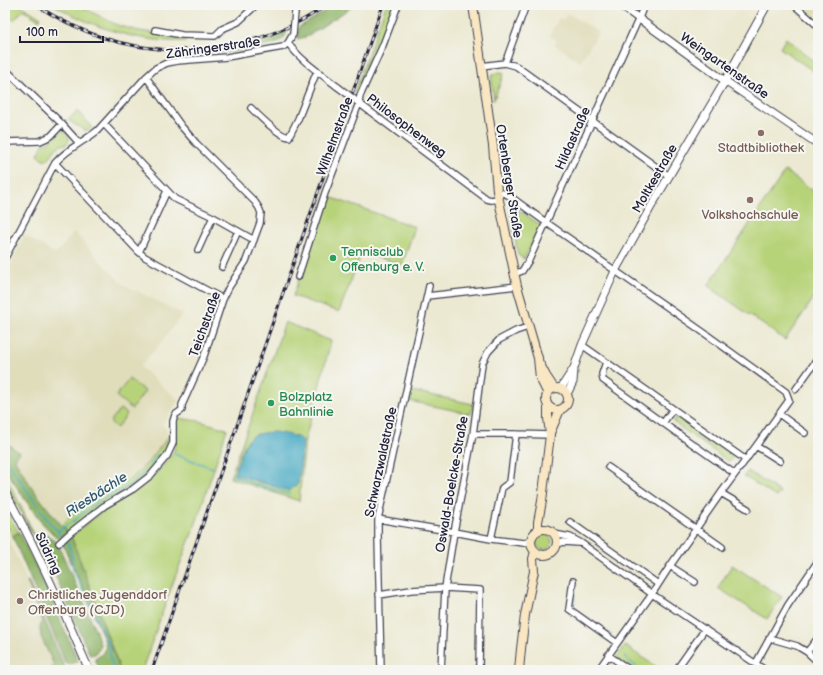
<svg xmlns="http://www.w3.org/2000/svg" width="823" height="675" viewBox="0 0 823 675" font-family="'Balsamiq Sans',sans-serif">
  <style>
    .built { fill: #e0ddbb }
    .green { fill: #b7d379; stroke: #6c7a5a }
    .forest { fill: #91b569; stroke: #5a6c52 }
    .water { fill: #42a8c2; stroke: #32657e }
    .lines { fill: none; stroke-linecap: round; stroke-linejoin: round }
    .stream { stroke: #42a8c2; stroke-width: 1.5 }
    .minor-casing { stroke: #404052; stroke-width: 8 }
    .tertiary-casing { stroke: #404052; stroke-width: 9 }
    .secondary-casing { stroke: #404052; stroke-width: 10 }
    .minor { stroke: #fff; stroke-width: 5.5 }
    .tertiary { stroke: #fff; stroke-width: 7 }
    .secondary { stroke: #f9e7c3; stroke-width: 8 }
    .rail-casing { stroke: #22223b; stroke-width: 3 }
    .rail { stroke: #f6f6f2; stroke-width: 1.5; stroke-dasharray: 4.5; stroke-linecap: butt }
    .minor-bridge-casing { stroke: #404052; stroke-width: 8; stroke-linecap: butt }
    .minor-bridge { stroke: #fff; stroke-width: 5.5 }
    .education-dot { fill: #8d6e63; stroke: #f6f6f2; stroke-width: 1.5 }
    .leisure-dot { fill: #2e9e5b; stroke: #f6f6f2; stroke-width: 1.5 }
    .labels { text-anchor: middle; stroke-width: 4; stroke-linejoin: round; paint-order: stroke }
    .street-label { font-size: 13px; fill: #22223b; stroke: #f6f6f2 }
    .education-label { font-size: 13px; fill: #785e54; stroke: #f6f6f2 }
    .leisure-label { font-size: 13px; fill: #27864d; stroke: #f6f6f2; text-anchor: start }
    .water-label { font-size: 14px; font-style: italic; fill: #2f5871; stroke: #f6f6f2 }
  </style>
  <rect width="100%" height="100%" fill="#f6f6f2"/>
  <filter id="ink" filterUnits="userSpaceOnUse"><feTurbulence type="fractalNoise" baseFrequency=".025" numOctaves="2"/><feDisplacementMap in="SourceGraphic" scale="8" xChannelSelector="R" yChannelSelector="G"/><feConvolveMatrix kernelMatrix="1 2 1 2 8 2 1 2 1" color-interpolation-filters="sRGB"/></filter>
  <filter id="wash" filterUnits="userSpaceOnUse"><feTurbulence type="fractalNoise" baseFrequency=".012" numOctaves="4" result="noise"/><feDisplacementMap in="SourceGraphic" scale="16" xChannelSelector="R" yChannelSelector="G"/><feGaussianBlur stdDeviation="0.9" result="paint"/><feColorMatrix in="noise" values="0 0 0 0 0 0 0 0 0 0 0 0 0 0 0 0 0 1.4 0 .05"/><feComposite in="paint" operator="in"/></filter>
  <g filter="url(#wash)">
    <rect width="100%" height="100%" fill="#ece9d2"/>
    <path class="built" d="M800 5H818V12L814 17Z
      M568 13 599 32 580 62 555 44 557 40 549 35 559 18 563 20Z
      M74 232 121 283 182 314 164 339 140 367 179 400 162 424 167 431 169 438 148 462 132 478 121 485 98 498 86 503 82 502 62 526 47 509 36 494 5 442V277L24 235 56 254Z
      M5 531 22 569 42 620 40 628 41 637 54 665 50 670H44L41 668 38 670H5Z"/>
    <path class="green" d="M5 5H20L41 18 39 20 23 10 14 20 5 15Z
      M54 5H78L117 25 139 31 186 37V41C140 43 94 28 54 5Z
      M386 5H395L360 93 356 94 354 93Z
      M786 38 818 65 813 71 780 48Z
      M501 72 504 73 494 100 491 76 496 73Z
      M78 110 92 128 87 131 82 129 68 120Z
      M63 131C69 134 71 139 67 144 54 145 55 153 47 160L43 159 38 155 43 144 50 141 58 133Z
      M785 171 818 194V292L785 340 708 286Z
      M327 196 415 227 402 265 362 252 339 312 293 296Z
      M509 203 542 226 524 259 518 255Z
      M285 322 331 341 305 440 299 501 230 478Z
      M129 379 145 391 132 409 116 396Z
      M412 391 473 404 471 414 410 401Z
      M120 409 127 414 117 428 110 422Z
      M677 416 734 456 729 462 673 422Z
      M178 418 199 421 227 429 196 523 174 580 142 670H120L71 536 117 500 142 485 161 468 174 451Z
      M170 435C172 443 169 446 165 452L166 453C158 464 148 474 138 483L68 532 62 526 82 502 86 503 98 498 132 478 148 462Z
      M748 471 780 492 776 497 744 476Z
      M5 476 11 486 31 528 47 564H46L26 521 5 483Z
      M5 508 19 533 15 534 13 537 5 520Z
      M536 542a8 8 0 1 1 16 0a8 8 0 1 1-16 0Z
      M732 565 782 597 767 619 718 588Z
      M625 646 661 670H634L616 658Z"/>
    <path class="forest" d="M334 5H355L306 37 297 39 299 27 314 18Z
      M287 31 284 38 277 43 243 50 214 53V51L255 43Z
      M5 442 19 452 15 460C30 486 47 510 68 532L58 539 43 524 26 501 5 469Z
      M43 531 58 544 95 629 100 644V648L95 654 90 655 37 534Z
      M19 533 21 535 49 594 78 661 68 665 65 662 13 537 15 534Z
      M71 536 120 670H100L95 659 102 654 106 647 104 639 94 615 62 542Z
      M27 581H28L65 668 61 670H50L54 665 41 637 40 628 42 620Z"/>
    <path class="water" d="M275 432C284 434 295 434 303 441L298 484 289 491 234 474C237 465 244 441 252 436 258 433 268 432 275 432Z"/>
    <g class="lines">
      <path class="stream" d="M174 454 213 468
        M5 459 49 522 58 531 59 535
        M231 475 261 486 290 494
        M58 531 75 520 95 504 113 494 123 489 132 484 148 469 157 456 161 455
        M68 543 71 551 73 569 107 641 110 648V659L115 670
        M575 588 573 608 611 635
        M625 656V658L641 670"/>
    </g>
  </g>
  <g filter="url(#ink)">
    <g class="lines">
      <g class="minor-casing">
        <path id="minor" d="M794 5 818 26
          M295 12V5
          M155 30 182 35 215 36 222 29 238 22 256 5
          M288 43C301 61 320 73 338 87
          M505 63 526 5
          M481 66 505 63 516 66 669 176
          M5 69 62 124 79 143
          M356 101 487 199 491 200 499 199
          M251 108C259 116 279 136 289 137L298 119 317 71
          M104 124 175 199 213 217 254 240
          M5 142 40 141 51 136 62 124
          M55 163 139 252 145 257 223 299
          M497 191 508 195 547 223 703 332 786 392 789 400 756 446 721 493 670 566 652 594 598 670
          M198 250 213 217
          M139 252 167 191
          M5 258 55 163C67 149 83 142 97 131L146 77 156 68 167 63 177 61 227 57 283 47 288 43 293 34
          M222 267 238 231
          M514 274 522 271 529 260 639 18 644 5
          M298 277 325 193 359 103 360 96 383 45 398 5
          M427 296 517 286
          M582 345 746 460
          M606 362 602 374 603 380 663 423 735 474
          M796 389 818 358
          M779 414 805 433
          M663 423 673 409
          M473 434H516L550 435
          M756 446 780 461
          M608 467 722 547
          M721 493 748 509
          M378 519 454 532 491 539 524 543 531 541
          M570 522 658 584
          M554 534 570 537 581 543 652 594 765 670
          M491 539 502 488 510 482 516 434
          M59 543 71 532 104 506 133 489 151 475 167 456 173 443V421L175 415 182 410V405L204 356 223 299 229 287 246 261 260 223 261 213 259 208 255 202 196 143 182 127 146 77
          M557 544 564 542 579 543
          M670 566 695 582
          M573 581 569 609 617 643
          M379 595 411 590 445 588 480 590 479 670
          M769 638 797 646 807 652 818 662
          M807 652 818 638
          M608 655 630 670
          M756 663 788 605 818 561
          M381 670 378 536V519L429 286
          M441 670 445 588 454 532 473 434 482 364 488 352 499 340 516 331 528 327
          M676 670 705 629"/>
      </g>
      <g class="tertiary-casing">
        <path id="tertiary" d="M620 5 725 81 818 144
          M561 388 574 368 582 345 615 271 652 205 725 81 767 5
          M567 394 573 382 574 370
          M5 492C37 549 63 610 89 670"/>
      </g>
      <g class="secondary-casing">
        <path id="secondary" d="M473 5 493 146 497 191 517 286 538 358 540 378 547 392
          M541 366 546 376 554 388
          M546 399a11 11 0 1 1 22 0a11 11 0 1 1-22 0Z
          M550 433 560 410
          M531 542a13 13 0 1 1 26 0a13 13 0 1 1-26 0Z
          M538 530V522L542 501 550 435 548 418V406
          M519 670 521 649 525 615 534 571 533 559 535 551"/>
      </g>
      <use href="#minor" class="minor"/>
      <use href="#tertiary" class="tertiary"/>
      <use href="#secondary" class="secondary"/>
      <g class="rail-casing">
        <path id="rail" d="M36 5C56 18 78 29 101 37 175 62 262 50 327 5
          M152 670 383 5"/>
      </g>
      <use href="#rail" class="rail"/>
      <g class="minor-bridge-casing">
        <path id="minor-bridge" d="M293 34 295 12
          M338 87 354 99"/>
      </g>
      <use href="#minor-bridge" class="minor-bridge"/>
    </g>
  </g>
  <g class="education-dot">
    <circle cx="761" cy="133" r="4"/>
    <circle cx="750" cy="200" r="4"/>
    <circle cx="20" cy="601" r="4"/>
  </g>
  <g class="leisure-dot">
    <circle cx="333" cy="258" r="4"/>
    <circle cx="271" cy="403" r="4"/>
  </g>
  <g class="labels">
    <g class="street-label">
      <text transform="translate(213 47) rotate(-8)" y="5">Zähringerstraße</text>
      <text transform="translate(725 65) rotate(35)" y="5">Weingartenstraße</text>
      <text transform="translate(407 125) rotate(37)" y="5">Philosophenweg</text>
      <text transform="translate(334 136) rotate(-70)" y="5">Wilhelmstraße</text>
      <text transform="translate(572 138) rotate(-66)" y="5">Hildastraße</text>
      <text transform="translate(654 178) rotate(-60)" y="5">Moltkestraße</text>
      <text transform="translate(510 181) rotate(81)" y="5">Ortenberger Straße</text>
      <text transform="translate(204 324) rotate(-70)" y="5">Teichstraße</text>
      <text transform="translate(380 462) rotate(-78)" y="5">Schwarzwaldstraße</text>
      <text transform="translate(451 484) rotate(-80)" y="5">Oswald-Boelcke-Straße</text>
      <text transform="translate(49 553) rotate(65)" y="5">Südring</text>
    </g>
    <g class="education-label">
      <text x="761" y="152">Stadtbibliothek</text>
      <text x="750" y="219">Volkshochschule</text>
      <text x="28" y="599" text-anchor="start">Christliches Jugenddorf<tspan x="28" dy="15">Offenburg (CJD)</tspan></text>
    </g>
    <g class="leisure-label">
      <text x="341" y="256">Tennisclub<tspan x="341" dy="15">Offenburg e. V.</tspan></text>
      <text x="279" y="401">Bolzplatz<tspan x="279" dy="15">Bahnlinie</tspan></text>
    </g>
    <g class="water-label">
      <text transform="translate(96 494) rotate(-33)" y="5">Riesbächle</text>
    </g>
  </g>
  <rect width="823" height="675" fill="none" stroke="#f6f6f2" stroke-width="20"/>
  <path d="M20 36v6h83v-6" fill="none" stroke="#22223b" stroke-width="2"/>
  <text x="26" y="36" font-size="12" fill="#22223b" stroke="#f6f6f2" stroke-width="3" paint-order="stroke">100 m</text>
</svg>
